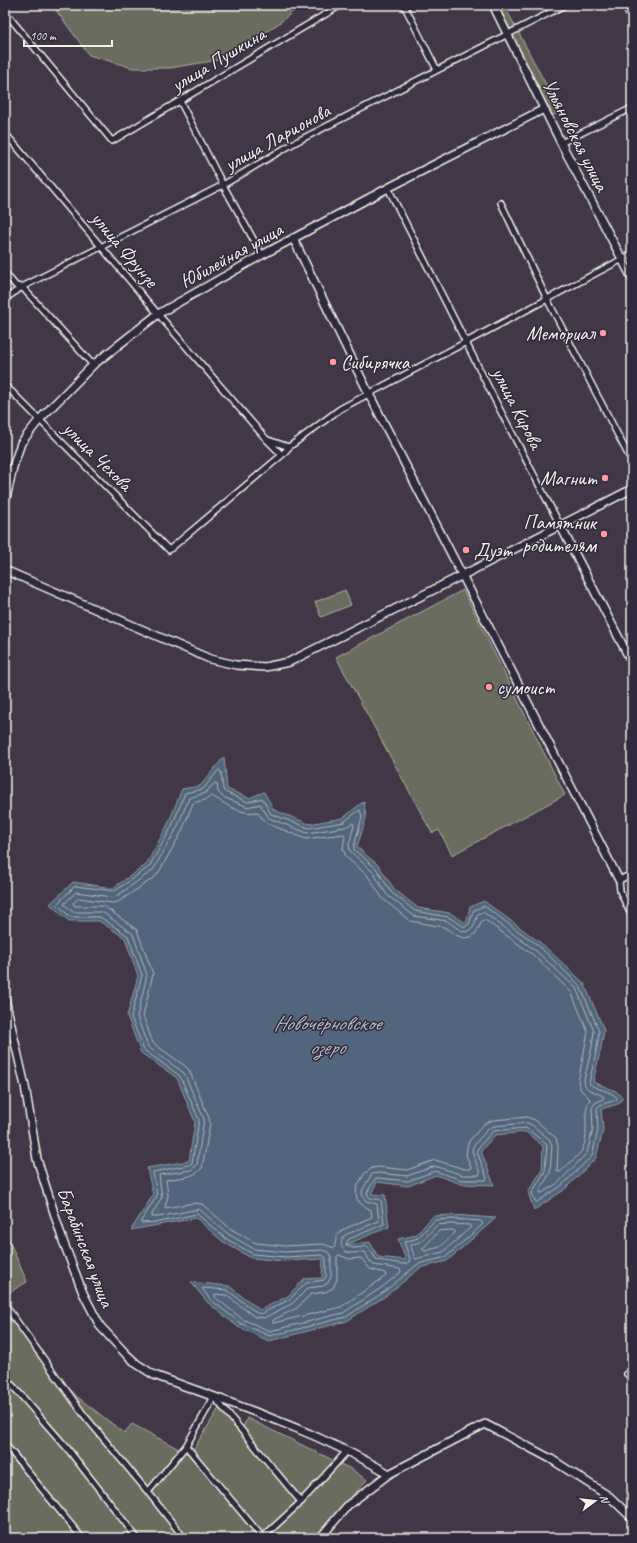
<svg xmlns="http://www.w3.org/2000/svg" width="637" height="1543" viewBox="0 0 637 1543" font-family="Caveat,sans-serif">
  <style>
    .green { fill: #6a6c5e; stroke: #afaea3 }
    .water { fill: #51657c; stroke: #929da7 }
    .lines { fill: none; stroke-linecap: round; stroke-linejoin: round }
    .shore { stroke: #b3b9bd; stroke-width: 1 }
    .street-casing { stroke: #f4f1e8; stroke-width: 8 }
    .secondary-casing { stroke: #f4f1e8; stroke-width: 10 }
    .street { stroke: #2f2a3d; stroke-width: 5 }
    .secondary { stroke: #2f2a3d; stroke-width: 7 }
    .poi-dot { fill: #ff9aa2; stroke: #2f2a3d; stroke-width: 1.5 }
    .labels { text-anchor: middle; stroke-width: 3; stroke-linejoin: round; paint-order: stroke }
    .street-label { font-size: 20px; fill: #f4f1e8; stroke: #2f2a3d }
    .poi-label { font-size: 20px; fill: #f4f1e8; stroke: #2f2a3d; text-anchor: end }
    .water-label { font-size: 21px; font-style: italic; fill: #b3b9bd; stroke: #2f2a3d }
  </style>
  <rect width="100%" height="100%" fill="#413747"/>
  <filter id="ink" filterUnits="userSpaceOnUse"><feTurbulence type="fractalNoise" baseFrequency=".025" numOctaves="2"/><feDisplacementMap in="SourceGraphic" scale="8" xChannelSelector="R" yChannelSelector="G"/><feConvolveMatrix kernelMatrix="1 2 1 2 8 2 1 2 1" color-interpolation-filters="sRGB"/></filter>
  <g filter="url(#ink)">
    <path class="green" d="M52 5H301L278 24 224 59 170 68H133L89 55Z
      M498 5H504L561 113 552 115Z
      M345 590 351 605 321 617 315 602Z
      M463 590 565 795 452 855 439 830 432 833 336 657Z
      M5 1231 27 1282 5 1295Z
      M5 1314 75 1395 124 1433 132 1424 190 1455 219 1408 240 1434 247 1418 351 1469 367 1480 314 1538H10L5 1531Z"/>
    <path class="water" d="M224 757 227 789 249 798 264 792 274 810 309 824 343 818 360 804 364 802 366 818 357 847 379 866 394 889 418 908 450 913 466 923 470 907 484 901 541 943 584 983 604 1030 601 1048 593 1082 616 1091 623 1098 618 1104 601 1109 603 1130 596 1158 564 1190 534 1210 528 1192 542 1170 543 1146 526 1132 495 1135 481 1151 494 1185 461 1184 436 1175 408 1186 377 1182 371 1194 385 1195 389 1227 345 1245 370 1242 378 1257 406 1260 398 1239 416 1235 433 1216 452 1215 496 1218 447 1261 420 1268 387 1295 347 1321 269 1341 238 1327 207 1302 191 1282 229 1286 260 1310 288 1296 304 1279 322 1278 323 1259 284 1261 251 1258 222 1241 196 1218 131 1230 153 1195 147 1168 189 1161 195 1122 177 1078 141 1053 127 1016 138 976 125 938 99 921H69L50 904 73 882 113 888 146 865 168 824 182 789 200 786Z"/>
    <g class="lines">
      <path class="shore" d="M219 770 221 772 223 789 225 792 248 802 262 798 271 814 309 828 344 822 358 811 360 810 362 817 354 846V850L376 868 391 892 415 911 448 917 465 927 469 924 474 910 484 906 539 946 580 986 599 1031 597 1048 589 1083C596 1091 610 1089 617 1098L616 1100 600 1105 597 1108 598 1130 592 1156 561 1186 537 1202 535 1201 532 1193 545 1171 547 1146 545 1143 526 1128 493 1131 478 1148 477 1152 487 1178 486 1180H462L435 1171 408 1181 378 1178 375 1179 368 1191 367 1194 370 1198 381 1200 384 1224 349 1239 346 1243C350 1251 360 1247 367 1246L377 1260 404 1264 408 1263 410 1259 404 1242 418 1238 435 1220 452 1219 481 1221 483 1224 446 1257 418 1264 384 1292 346 1317 270 1336 240 1323 210 1299 203 1290V1288L227 1290 257 1313 261 1314 290 1299 306 1283 324 1280 326 1277V1258L322 1255 285 1257 253 1254 225 1238 197 1214 159 1222 141 1223V1221L157 1196 153 1172 189 1165 192 1163 199 1120 180 1076 144 1050 131 1017 142 975 128 936 100 917H70L57 904 75 886 115 891 149 867 172 826 185 793 203 789Z
        M215 783 217 784 218 792 223 797 248 807 260 804 269 818 307 833 345 827 353 823 354 825 349 845 350 851 373 872 387 895 414 916 447 921 460 930 466 932 473 928 478 914 483 912 535 950 576 988 594 1031 592 1047 584 1080C584 1092 597 1091 604 1097L603 1099 595 1103 592 1108 593 1129 587 1153 558 1183 542 1193H540V1190L550 1173 552 1145 549 1139 532 1125 527 1123 494 1126 488 1129 474 1145 472 1149 473 1154 480 1173 479 1175H463L435 1166 407 1176 379 1173 372 1174 363 1189 362 1194 366 1201 377 1204 379 1221 345 1235C339 1241 340 1252 351 1253 355 1253 360 1252 365 1252L370 1262 374 1265 400 1269 401 1272 381 1288 343 1313 270 1331 242 1319 215 1297V1294L226 1295 255 1317 264 1318 293 1303 308 1288 323 1286 328 1283 331 1277V1257L328 1252 322 1250 285 1252 254 1249 228 1234 199 1209 158 1217H152V1214L162 1197 159 1175 191 1170 197 1165 204 1119 184 1073 148 1047 137 1017 147 975 133 934 102 912H73L64 904 76 892 112 897 117 896 153 870 177 828 189 798 205 793Z
        M212 796C225 804 240 815 257 812L266 823 306 839 344 834 345 836 343 848 346 857 368 876 383 899 410 921 444 927 458 936 464 938 471 937 476 933 482 921 485 920 532 954 571 992 588 1032 578 1082 581 1090 590 1099C581 1113 591 1133 582 1150 578 1157 566 1166 560 1172H558L557 1171 558 1147 556 1138 535 1120 527 1117 493 1120 484 1124 469 1141 467 1147 466 1155 471 1167 470 1169H464L435 1160 407 1170 379 1167 372 1168 364 1174 357 1187 356 1193 357 1199 361 1204 371 1210 372 1217 342 1230 337 1236 334 1248 323 1244 285 1246 256 1243 231 1229 202 1204 194 1203 165 1208 168 1195 166 1180C178 1177 194 1179 202 1168L210 1124 209 1118 189 1070 185 1066 153 1043 143 1016 153 974 137 930 104 906H75L73 903 79 898 112 903 118 902 155 877 159 872 182 831 193 803 205 800Z
        M452 1224 469 1225 471 1227 443 1252 415 1259 411 1247V1245L422 1241 437 1225Z
        M452 1230 455 1231V1233L440 1247 425 1251 423 1250V1248L439 1231Z
        M339 1255 349 1259 361 1258 370 1269 385 1273 386 1276 341 1307 273 1323V1320L297 1308 311 1294 325 1292 333 1288 337 1279V1257Z"/>
      <g class="street-casing">
        <path id="street" d="M404 5 437 70
          M5 12 112 141 341 5
          M180 101 223 185 262 255
          M5 133 158 314 267 440 282 455
          M561 143 632 108
          M388 188 499 408 560 525
          M501 203 547 299 632 462
          M5 273 16 286 22 287 93 365
          M5 299 22 287 223 185 294 143 565 5
          M5 385 169 550 282 455 289 447 340 409 632 254
          M268 440 289 447
          M632 874 619 880 620 891 632 917
          M5 1305 84 1415 148 1492 184 1538
          M627 1374 632 1378
          M5 1377 67 1448 137 1538
          M5 1444 82 1538
          M186 1446 263 1538
          M148 1492 186 1446 214 1397 301 1502
          M262 1538 301 1502 347 1451"/>
      </g>
      <g class="secondary-casing">
        <path id="secondary" d="M493 5 561 143 632 278
          M625 5 632 18
          M293 238 369 394 619 880
          M5 503 13 467 21 443 40 419 93 365 158 314 262 255 388 188 544 109
          M560 525 632 663
          M5 570 210 659 236 665 265 667 289 662 463 575 632 489
          M5 999 25 1086 37 1159 63 1241 83 1293 100 1326 126 1354 137 1364 154 1375C209 1395 265 1414 319 1438 343 1449 367 1460 389 1474
          M320 1538 348 1505 389 1474 485 1424 551 1459 610 1497 632 1518"/>
      </g>
      <use href="#street" class="street"/>
      <use href="#secondary" class="secondary"/>
    </g>
  </g>
  <g class="poi-dot">
    <circle cx="603" cy="333" r="4"/>
    <circle cx="333" cy="362" r="4"/>
    <circle cx="605" cy="478" r="4"/>
    <circle cx="604" cy="534" r="4"/>
    <circle cx="466" cy="550" r="4"/>
    <circle cx="489" cy="687" r="4"/>
  </g>
  <g class="labels">
    <g class="street-label">
      <text transform="translate(218 59) rotate(-31)" y="7">улица Пушкина</text>
      <text transform="translate(576 135) rotate(63)" y="7">Ульяновская улица</text>
      <text transform="translate(277 137) rotate(-29)" y="7">улица Ларионова</text>
      <text transform="translate(125 249) rotate(50)" y="7">улица Фрунзе</text>
      <text transform="translate(231 255) rotate(-29)" y="7">Юбилейная улица</text>
      <text transform="translate(518 408) rotate(63)" y="7">улица Кирова</text>
      <text transform="translate(98 456) rotate(45)" y="7">улица Чехова</text>
      <text transform="translate(86 1247) rotate(69)" y="7">Барабинская улица</text>
    </g>
    <g class="poi-label">
      <text x="595" y="340">Мемориал</text>
      <text x="341" y="369" text-anchor="start">Сибирячка</text>
      <text x="597" y="485">Магнит</text>
      <text x="596" y="529">Памятник<tspan x="596" dy="23">родителям</tspan></text>
      <text x="474" y="557" text-anchor="start">Дуэт</text>
      <text x="497" y="694" text-anchor="start">сумоист</text>
    </g>
    <g class="water-label">
      <text x="327" y="1030">Новочёрновское<tspan x="327" dy="24">озеро</tspan></text>
    </g>
  </g>
  <rect width="637" height="1543" fill="none" stroke="#2f2a3d" stroke-width="20"/>
  <rect x="10" y="10" width="617" height="1523" fill="none" stroke="#f4f1e8" stroke-width="1.5" filter="url(#ink)"/>
  <g transform="translate(595 1501) rotate(75)" stroke="#2f2a3d" stroke-width="3" paint-order="stroke">
  <path d="M0-3L7 15L0 10L-7 15Z" fill="#f4f1e8"/>
  <text y="-6" font-size="11" font-weight="bold" text-anchor="middle" fill="#f4f1e8">N</text>
  </g>
  <path d="M24 40v6h88v-6" fill="none" stroke="#f4f1e8" stroke-width="2"/>
  <text x="30" y="40" font-size="12" fill="#f4f1e8" stroke="#2f2a3d" stroke-width="3" paint-order="stroke">100 m</text>
</svg>
